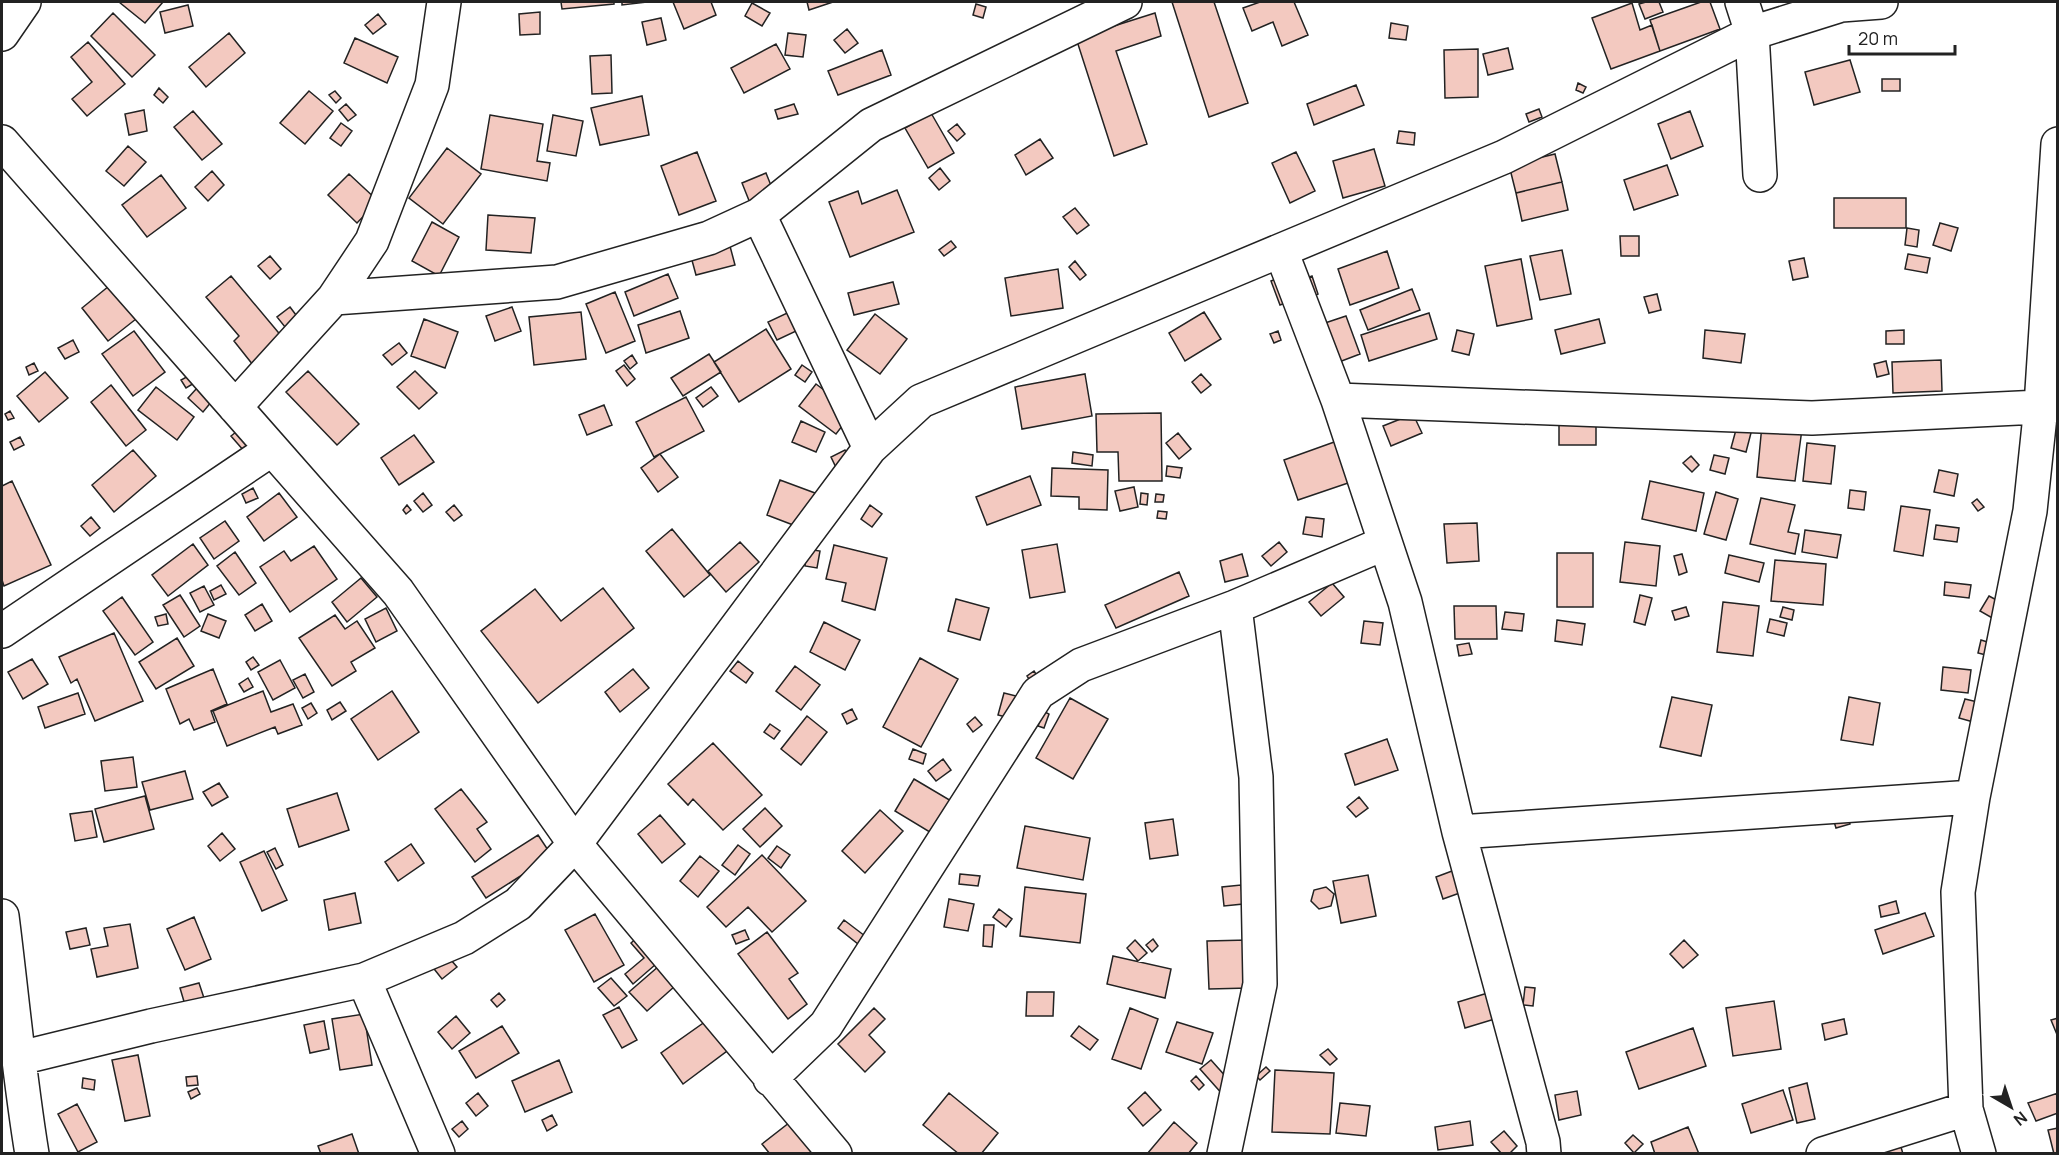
<svg xmlns="http://www.w3.org/2000/svg" width="2059" height="1155" viewBox="0 0 2059 1155" font-family="Manrope,sans-serif">
  <style>
    .building { fill: #f3c9c0; stroke: #222; stroke-width: 1.5 }
    .lines { fill: none; stroke-linecap: round; stroke-linejoin: round }
    .minor-casing { stroke: #222; stroke-width: 36 }
    .minor { stroke: #fff; stroke-width: 33 }
  </style>
  <rect width="100%" height="100%" fill="#fff"/>
  <path class="building" d="M119 2H163L145 23Z
    M561 2H614V4L562 9Z
    M622 2H647L622 5Z
    M673 2H711L716 15 684 29Z
    M807 2H833L809 10Z
    M1172 2H1214L1248 103 1209 117Z
    M1260 2H1294L1308 35 1282 46 1273 22 1252 31 1243 8Z
    M1646 2H1659L1663 12 1645 19 1639 4Z
    M1701 2H1710L1720 29 1660 51 1650 20Z
    M752 3 770 13 762 26 745 16Z
    M1632 3 1640 30 1652 25 1660 51 1611 69 1592 18Z
    M976 4 986 7 983 18 973 15Z
    M188 5 193 26 165 33 160 12Z
    M540 12V34L520 35 519 14Z
    M113 13 155 55 132 77 91 36Z
    M1155 13 1161 36 1116 51 1147 144 1114 156 1076 38Z
    M378 14 386 24 373 34 365 25Z
    M661 18 666 40 647 45 642 22Z
    M1391 23 1408 26 1406 40 1389 38Z
    M847 29 858 43 845 53 834 40Z
    M229 33 245 53 206 87 189 67Z
    M788 33 806 35 803 57 785 55Z
    M355 38 398 57 387 83 344 63Z
    M88 42 125 84 87 116 72 99 92 82 71 57Z
    M776 44 790 69 744 93 731 68Z
    M1508 48 1513 69 1488 75 1483 54Z
    M1478 49V97L1445 98 1444 50Z
    M882 50 891 75 838 95 828 71Z
    M611 55 612 93 592 94 590 56Z
    M1850 60 1860 92 1814 105 1805 72Z
    M1882 79H1900V91H1882Z
    M1578 83 1586 87 1583 93 1576 90Z
    M1356 85 1364 105 1314 125 1307 104Z
    M159 88 168 97 163 103 154 95Z
    M309 91 333 111 305 144 280 123Z
    M335 91 341 98 336 103 329 95Z
    M642 96 649 135 600 145 591 108Z
    M346 104 356 115 348 121 339 110Z
    M794 104 798 114 778 119 775 110Z
    M1539 109 1542 117 1529 122 1526 114Z
    M144 110 147 131 129 135 125 114Z
    M193 111 222 144 202 160 174 127Z
    M1690 111 1703 146 1671 159 1658 124Z
    M931 113 954 153 928 168 905 128Z
    M490 115 543 124 537 161 550 163 547 181 481 169Z
    M553 115 583 121 576 156 547 151Z
    M341 123 352 131 341 146 330 138Z
    M957 124 965 134 957 141 948 131Z
    M1399 131 1415 133 1414 145 1397 143Z
    M1040 139 1053 158 1026 175 1015 155Z
    M128 146 146 162 124 186 106 171Z
    M447 148 481 174 443 224 409 198Z
    M1374 149 1385 186 1343 198 1333 161Z
    M697 152 716 201 679 215 661 166Z
    M1296 152 1315 191 1290 203 1272 163Z
    M1555 154 1562 182 1516 193 1509 165Z
    M1667 165 1678 195 1634 210 1624 180Z
    M940 168 950 181 939 190 929 178Z
    M212 171 224 185 208 201 195 187Z
    M766 173 774 193 750 203 742 183Z
    M349 174 378 201 357 223 328 195Z
    M161 175 186 208 147 237 122 205Z
    M1562 182 1568 210 1522 221 1516 193Z
    M897 190 914 232 850 257 829 202 858 191 862 204Z
    M1834 198H1906V228H1834Z
    M1075 208 1089 225 1077 234 1063 217Z
    M488 215 535 218 531 253 486 250Z
    M432 222 459 237 439 276 412 261Z
    M1940 223 1958 228 1951 251 1933 245Z
    M1907 228 1919 230 1917 247 1905 245Z
    M726 231 735 265 696 275 687 242Z
    M1620 236H1639V256H1621Z
    M951 241 956 247 944 256 939 250Z
    M1562 250 1571 294 1540 300 1530 256Z
    M1387 251 1399 288 1350 305 1338 269Z
    M1908 254 1930 258 1927 273 1905 269Z
    M270 256 281 269 270 279 258 266Z
    M1804 258 1808 277 1793 280 1789 261Z
    M1521 259 1532 319 1497 326 1485 266Z
    M1075 261 1086 275 1080 280 1069 267Z
    M1058 269 1063 308 1011 316 1005 278Z
    M668 274 678 298 634 316 625 292Z
    M1287 275 1296 299 1280 305 1271 281Z
    M231 276 288 344 257 370 234 341 239 336 206 297Z
    M1312 276 1318 294 1304 300 1297 282Z
    M893 282 899 304 854 315 848 293Z
    M109 286 136 319 108 341 82 308Z
    M1412 289 1420 310 1368 330 1360 310Z
    M615 292 635 341 606 353 586 304Z
    M1657 294 1661 310 1649 313 1644 297Z
    M290 307 305 327 293 337 277 317Z
    M512 307 521 331 495 341 486 316Z
    M800 307 809 325 777 340 768 322Z
    M680 311 689 338 646 353 638 325Z
    M581 312 586 359 534 365 529 317Z
    M1204 312 1221 339 1185 361 1169 333Z
    M1429 313 1437 339 1369 361 1361 335Z
    M875 314 907 339 880 374 847 350Z
    M1346 316 1360 354 1339 362 1325 323Z
    M424 319 458 332 445 368 411 356Z
    M1599 319 1605 343 1561 354 1555 330Z
    M766 329 791 369 739 402 714 362Z
    M1457 330 1474 334 1469 355 1452 351Z
    M1705 330 1745 334 1741 363 1703 358Z
    M1904 330V344H1886V331Z
    M134 331 165 372 133 396 102 354Z
    M1278 331 1281 340 1274 343 1270 334Z
    M73 340 79 352 65 359 58 348Z
    M399 343 407 353 392 365 383 355Z
    M709 354 721 372 683 396 671 378Z
    M632 355 637 363 630 369 624 361Z
    M1941 360 1942 391 1893 393 1892 362Z
    M1886 361 1889 374 1877 377 1874 364Z
    M34 363 38 371 29 375 26 367Z
    M624 365 635 379 627 386 616 371Z
    M802 365 812 372 805 382 795 375Z
    M308 371 359 424 337 445 286 392Z
    M415 371 437 393 419 409 397 387Z
    M45 372 68 398 39 422 17 396Z
    M192 374 196 382 186 388 181 380Z
    M1085 374 1092 416 1022 429 1015 387Z
    M1201 374 1211 385 1201 393 1192 382Z
    M816 384 853 412 836 434 799 406Z
    M111 385 146 430 126 446 91 402Z
    M156 387 194 417 177 440 138 410Z
    M711 387 718 396 703 407 696 398Z
    M197 388 212 401 203 412 188 398Z
    M686 397 704 431 654 457 636 422Z
    M604 405 612 425 587 435 579 415Z
    M10 411 14 418 8 420 5 414Z
    M1161 413 1162 481H1119L1118 452H1097L1096 414Z
    M1413 414 1422 433 1391 446 1383 426Z
    M1559 419H1596V445H1559Z
    M801 421 825 432 816 452 792 442Z
    M1762 425 1802 429 1795 481 1757 477Z
    M1737 426 1752 429 1746 452 1731 448Z
    M241 428 253 444 244 451 231 436Z
    M1178 433 1191 449 1179 459 1166 443Z
    M414 435 434 462 399 485 381 458Z
    M20 437 24 445 14 450 10 442Z
    M1337 441 1351 482 1298 500 1284 460Z
    M1807 443 1835 446 1831 484 1803 481Z
    M133 450 156 476 114 512 92 485Z
    M845 450 857 472 842 480 831 457Z
    M1073 452 1093 455 1092 466 1072 463Z
    M660 454 678 477 658 492 641 468Z
    M1714 455 1729 458 1725 474 1710 470Z
    M1691 456 1699 465 1692 472 1683 463Z
    M1167 466 1182 468 1180 478 1166 476Z
    M1052 468 1108 470 1107 510 1079 509V497L1051 496Z
    M1939 470 1958 474 1954 496 1934 492Z
    M1030 476 1041 505 987 525 976 497Z
    M780 480 815 493 801 528 767 515Z
    M12 481 51 565 4 586 2 580V486Z
    M1650 481 1704 493 1696 531 1642 519Z
    M1134 487 1138 507 1120 511 1115 491Z
    M253 488 258 498 246 503 242 494Z
    M1850 490 1866 492 1864 510 1848 508Z
    M1716 492 1738 499 1726 540 1704 534Z
    M279 493 297 517 264 541 247 517Z
    M423 493 432 505 423 512 414 501Z
    M1141 493 1148 494 1147 505 1140 504Z
    M1156 494 1164 495 1163 502H1155Z
    M1761 498 1795 505 1788 532 1799 534 1795 554 1750 544Z
    M1977 499 1984 507 1978 511 1972 503Z
    M407 505 411 510 406 514 403 510Z
    M454 505 462 515 454 521 446 512Z
    M870 505 882 514 872 527 861 519Z
    M1901 506 1930 510 1923 556 1894 551Z
    M1158 511 1167 512 1166 519 1157 518Z
    M91 517 100 528 90 536 81 526Z
    M1306 517 1324 519 1322 537 1303 534Z
    M225 521 239 541 214 559 200 538Z
    M1477 523 1479 561 1447 563 1444 524Z
    M1936 525 1959 528 1957 542 1934 539Z
    M672 529 710 575 684 597 646 551Z
    M1805 530 1841 535 1837 558 1802 552Z
    M740 542 759 562 726 592 708 571Z
    M1279 542 1287 552 1271 566 1262 556Z
    M1625 542 1660 546 1656 586 1620 582Z
    M193 544 208 565 168 596 152 575Z
    M1057 544 1065 592 1030 598 1022 550Z
    M834 545 887 558 875 610 842 601 846 583 826 579Z
    M314 546 337 579 290 612 260 567 284 551 291 561Z
    M807 549 820 551 817 568 805 566Z
    M235 552 256 583 239 595 217 566Z
    M1557 553H1593V607H1557Z
    M1242 554 1248 576 1225 582 1220 561Z
    M1682 554 1687 572 1679 575 1674 556Z
    M1729 555 1764 563 1759 582 1725 573Z
    M1775 560 1826 564 1823 605 1771 601Z
    M1179 572 1189 596 1116 628 1105 605Z
    M361 578 377 597 347 622 332 602Z
    M1945 582 1971 585 1969 598 1944 595Z
    M1332 583 1344 597 1321 616 1309 602Z
    M221 585 226 594 214 600 210 591Z
    M204 586 214 605 200 612 190 593Z
    M603 588 634 628 538 703 481 631 535 589 561 621Z
    M180 595 200 626 184 637 163 605Z
    M1640 595 1652 598 1645 625 1634 622Z
    M1989 596 2004 604 1994 619 1980 611Z
    M122 597 153 642 135 655 103 611Z
    M956 599 989 608 980 640 948 631Z
    M1723 602 1759 606 1753 656 1717 652Z
    M262 604 272 621 255 631 245 615Z
    M1454 606H1496L1497 639H1455Z
    M1686 607 1689 616 1675 620 1672 611Z
    M1783 607 1794 610 1792 620 1780 617Z
    M386 608 397 631 376 642 365 619Z
    M1505 612 1524 614 1522 631 1502 629Z
    M166 614 168 624 158 626 155 617Z
    M208 614 226 621 219 638 201 631Z
    M335 615 345 629 357 621 375 648 351 662 356 671 332 686 299 638Z
    M1770 619 1787 623 1784 636 1767 632Z
    M1557 620 1585 624 1582 645 1555 641Z
    M1364 621 1383 623 1380 645 1361 643Z
    M824 622 860 640 845 670 810 652Z
    M114 633 143 701 95 721 77 679 71 683 59 657Z
    M177 638 194 666 156 689 139 662Z
    M1981 640 1994 644 1990 656 1978 653Z
    M1469 643 1472 654 1459 656 1457 645Z
    M253 657 259 665 251 670 246 662Z
    M920 658 958 679 921 747 883 727Z
    M32 659 48 684 23 699 8 672Z
    M280 660 295 688 273 700 258 672Z
    M738 661 753 673 746 683 730 671Z
    M795 666 820 685 801 710 776 691Z
    M1943 667 1971 670 1968 693 1941 690Z
    M213 669 227 704 211 711 215 722 194 730 189 719 180 724 166 689Z
    M633 669 649 688 620 712 605 692Z
    M1034 671 1039 679 1032 684 1027 676Z
    M305 674 314 692 303 698 293 680Z
    M248 678 253 687 244 692 239 684Z
    M263 691 271 712 293 704 302 725 278 734 275 727 227 746 213 711Z
    M392 691 419 732 378 760 351 719Z
    M78 693 85 714 45 728 38 707Z
    M1004 693 1020 697 1014 719 998 715Z
    M1672 697 1712 705 1701 756 1660 747Z
    M1849 697 1880 703 1873 745 1841 740Z
    M1070 698 1108 719 1073 779 1036 758Z
    M1965 699 1982 703 1977 723 1959 718Z
    M340 702 346 711 332 720 327 710Z
    M311 703 317 713 308 719 302 708Z
    M852 709 857 719 847 724 842 714Z
    M1043 711 1049 714 1044 728 1038 726Z
    M807 716 827 732 801 765 781 749Z
    M975 717 982 725 973 732 967 724Z
    M770 724 780 731 774 739 764 732Z
    M1387 739 1398 770 1355 785 1345 754Z
    M713 743 762 795 723 830 693 799 688 805 668 784Z
    M913 749 926 754 923 764 909 759Z
    M133 757 137 787 105 791 101 761Z
    M943 759 951 770 936 781 928 771Z
    M185 771 193 799 150 810 142 782Z
    M914 779 958 805 938 837 895 811Z
    M219 783 228 797 212 806 203 792Z
    M461 789 487 822 477 829 491 849 475 862 435 809Z
    M337 793 349 830 299 847 287 809Z
    M145 796 154 829 104 842 95 809Z
    M1359 797 1368 808 1356 817 1347 807Z
    M765 808 782 826 760 847 743 829Z
    M880 810 903 831 865 873 842 851Z
    M92 811 97 837 75 841 70 814Z
    M1847 811 1850 824 1836 828 1832 815Z
    M660 815 685 844 662 863 638 834Z
    M1173 819 1178 855 1150 859 1145 823Z
    M1025 826 1090 838 1083 880 1017 868Z
    M222 833 235 849 220 861 208 846Z
    M538 835 552 856 486 898 472 877Z
    M411 844 424 863 398 881 385 862Z
    M738 845 750 854 735 875 722 865Z
    M777 846 790 855 781 868 768 858Z
    M275 848 283 865 276 869 267 852Z
    M264 851 287 900 262 911 240 862Z
    M762 855 806 901 772 932 748 907 726 927 707 907Z
    M700 856 719 871 698 897 680 881Z
    M1460 868 1468 890 1443 899 1436 877Z
    M960 874 980 876 978 886 959 884Z
    M1368 875 1376 916 1341 923 1333 881Z
    M1241 885 1243 904 1224 906 1222 887Z
    M1025 887 1086 894 1080 943 1020 936Z
    M1326 887 1334 894 1331 906 1319 909 1311 901 1314 890Z
    M355 893 361 923 329 930 324 900Z
    M949 899 974 904 968 931 944 927Z
    M1896 901 1899 913 1881 917 1879 906Z
    M999 909 1012 919 1006 927 993 917Z
    M1925 913 1934 936 1883 954 1875 930Z
    M595 914 624 965 594 982 565 930Z
    M194 917 211 959 185 970 167 929Z
    M844 920 865 936 858 944 838 928Z
    M130 924 138 968 97 977 91 949 108 946 104 928Z
    M984 925H994L992 947 983 946Z
    M86 928 90 945 70 949 66 932Z
    M745 930 749 939 736 944 732 935Z
    M767 932 798 973 789 979 807 1004 788 1019 738 954Z
    M642 933 663 958 633 984 625 974 644 958 631 943Z
    M1153 939 1158 946 1152 952 1146 945Z
    M1135 940 1147 953 1138 961 1127 948Z
    M1248 940 1249 988 1209 989 1207 941Z
    M1684 940 1698 955 1683 968 1670 954Z
    M445 953 457 967 442 979 431 965Z
    M1113 956 1171 969 1165 998 1107 984Z
    M667 959 684 978 647 1011 629 992Z
    M611 978 627 996 614 1006 598 988Z
    M199 983 204 998 185 1005 180 988Z
    M1525 987 1535 988 1533 1006 1523 1005Z
    M1027 992H1054L1053 1016H1026Z
    M1491 992 1498 1018 1465 1028 1458 1002Z
    M499 993 505 1000 497 1007 491 1000Z
    M1774 1001 1781 1049 1733 1056 1726 1008Z
    M619 1007 637 1040 622 1048 603 1015Z
    M874 1008 885 1019 869 1035 885 1052 865 1072 838 1044Z
    M1130 1008 1158 1019 1141 1069 1112 1059Z
    M364 1014 372 1065 340 1070 332 1019Z
    M456 1016 470 1033 452 1049 438 1032Z
    M2058 1018V1037L2051 1020Z
    M709 1019 731 1048 683 1084 661 1053Z
    M1844 1019 1847 1034 1825 1040 1822 1024Z
    M324 1021 329 1049 310 1053 304 1025Z
    M1177 1022 1213 1033 1202 1064 1166 1052Z
    M502 1026 519 1053 476 1078 459 1051Z
    M1079 1026 1098 1040 1090 1050 1071 1036Z
    M1693 1028 1706 1066 1639 1089 1626 1052Z
    M1328 1049 1337 1059 1330 1065 1320 1055Z
    M138 1055 150 1116 125 1121 112 1060Z
    M559 1060 572 1092 525 1112 512 1081Z
    M1211 1060 1235 1087 1224 1096 1200 1069Z
    M1266 1067 1270 1071 1260 1080 1256 1076Z
    M1275 1070 1334 1073 1330 1134 1272 1132Z
    M197 1076 198 1085 187 1086 186 1077Z
    M1196 1076 1204 1085 1199 1090 1191 1081Z
    M83 1078 95 1080 94 1090 82 1088Z
    M1807 1083 1815 1119 1797 1123 1789 1088Z
    M197 1088 200 1094 191 1099 188 1092Z
    M1783 1090 1793 1120 1751 1133 1742 1104Z
    M1577 1091 1581 1115 1559 1120 1555 1095Z
    M1145 1092 1161 1110 1143 1126 1128 1108Z
    M478 1093 488 1106 476 1116 466 1103Z
    M949 1093 998 1133 981 1154H959L923 1125Z
    M2058 1093V1113L2036 1121 2028 1103Z
    M1340 1103 1370 1106 1366 1136 1336 1133Z
    M77 1104 97 1142 78 1152 58 1114Z
    M552 1115 557 1125 547 1131 542 1120Z
    M794 1119 822 1154H770L762 1144Z
    M462 1121 468 1129 459 1137 452 1129Z
    M1470 1121 1473 1145 1438 1150 1435 1127Z
    M1174 1122 1197 1143 1188 1154H1147Z
    M1688 1127 1699 1154H1655L1651 1142Z
    M2058 1128V1154H2054L2048 1130Z
    M1504 1131 1517 1146 1509 1154H1502L1491 1142Z
    M352 1134 359 1154H321L318 1146Z
    M1633 1135 1643 1144 1634 1153 1625 1143Z
    M1901 1147 1903 1154 1878 1153Z"/>
  <g class="lines">
    <g class="minor-casing">
      <path id="minor" d="M1742 2 1752 33 1760 175
        M2 34 24 2
        M2 142 398 592 575 844 835 1154
        M759 215 870 448
        M1281 251 1338 400 1405 602 1459 832 1543 1142 1544 1154
        M334 298 557 282 709 238 759 215 871 125 1125 2
        M1338 400 1812 418 2058 406
        M235 407 334 298 372 241 432 85 444 2
        M2 631 272 449
        M1459 832 1973 797
        M2 916C12 995 19 1075 32 1154
        M364 980 438 1154
        M20 1058 151 1026 364 980 464 938 518 904 575 844 870 448 921 401 1504 157 1752 33 1841 5 1881 2
        M770 1079 826 1025 1038 693 1081 665 1235 607 1385 543
        M1224 1154 1260 984 1256 777 1235 607
        M1823 1154 1966 1109
        M1979 1154 1966 1109 1958 892 1973 797 2030 511 2041 406 2058 144"/>
    </g>
    <use href="#minor" class="minor"/>
  </g>
  <rect width="2059" height="1155" fill="none" stroke="#222222" stroke-width="6"/>
  <g transform="translate(2011 1107) rotate(141)" stroke="#ffffff" stroke-width="4.5" paint-order="stroke">
  <path d="M0-4.5L10 22L0 15L-10 22Z" fill="#222222"/>
  <text y="-9" font-size="16" font-weight="bold" text-anchor="middle" fill="#222222">N</text>
  </g>
  <path d="M1849 45v9h106v-9" fill="none" stroke="#222222" stroke-width="3"/>
  <text x="1858" y="45" font-size="18" fill="#222222" stroke="#ffffff" stroke-width="4.5" paint-order="stroke">20 m</text>
</svg>
